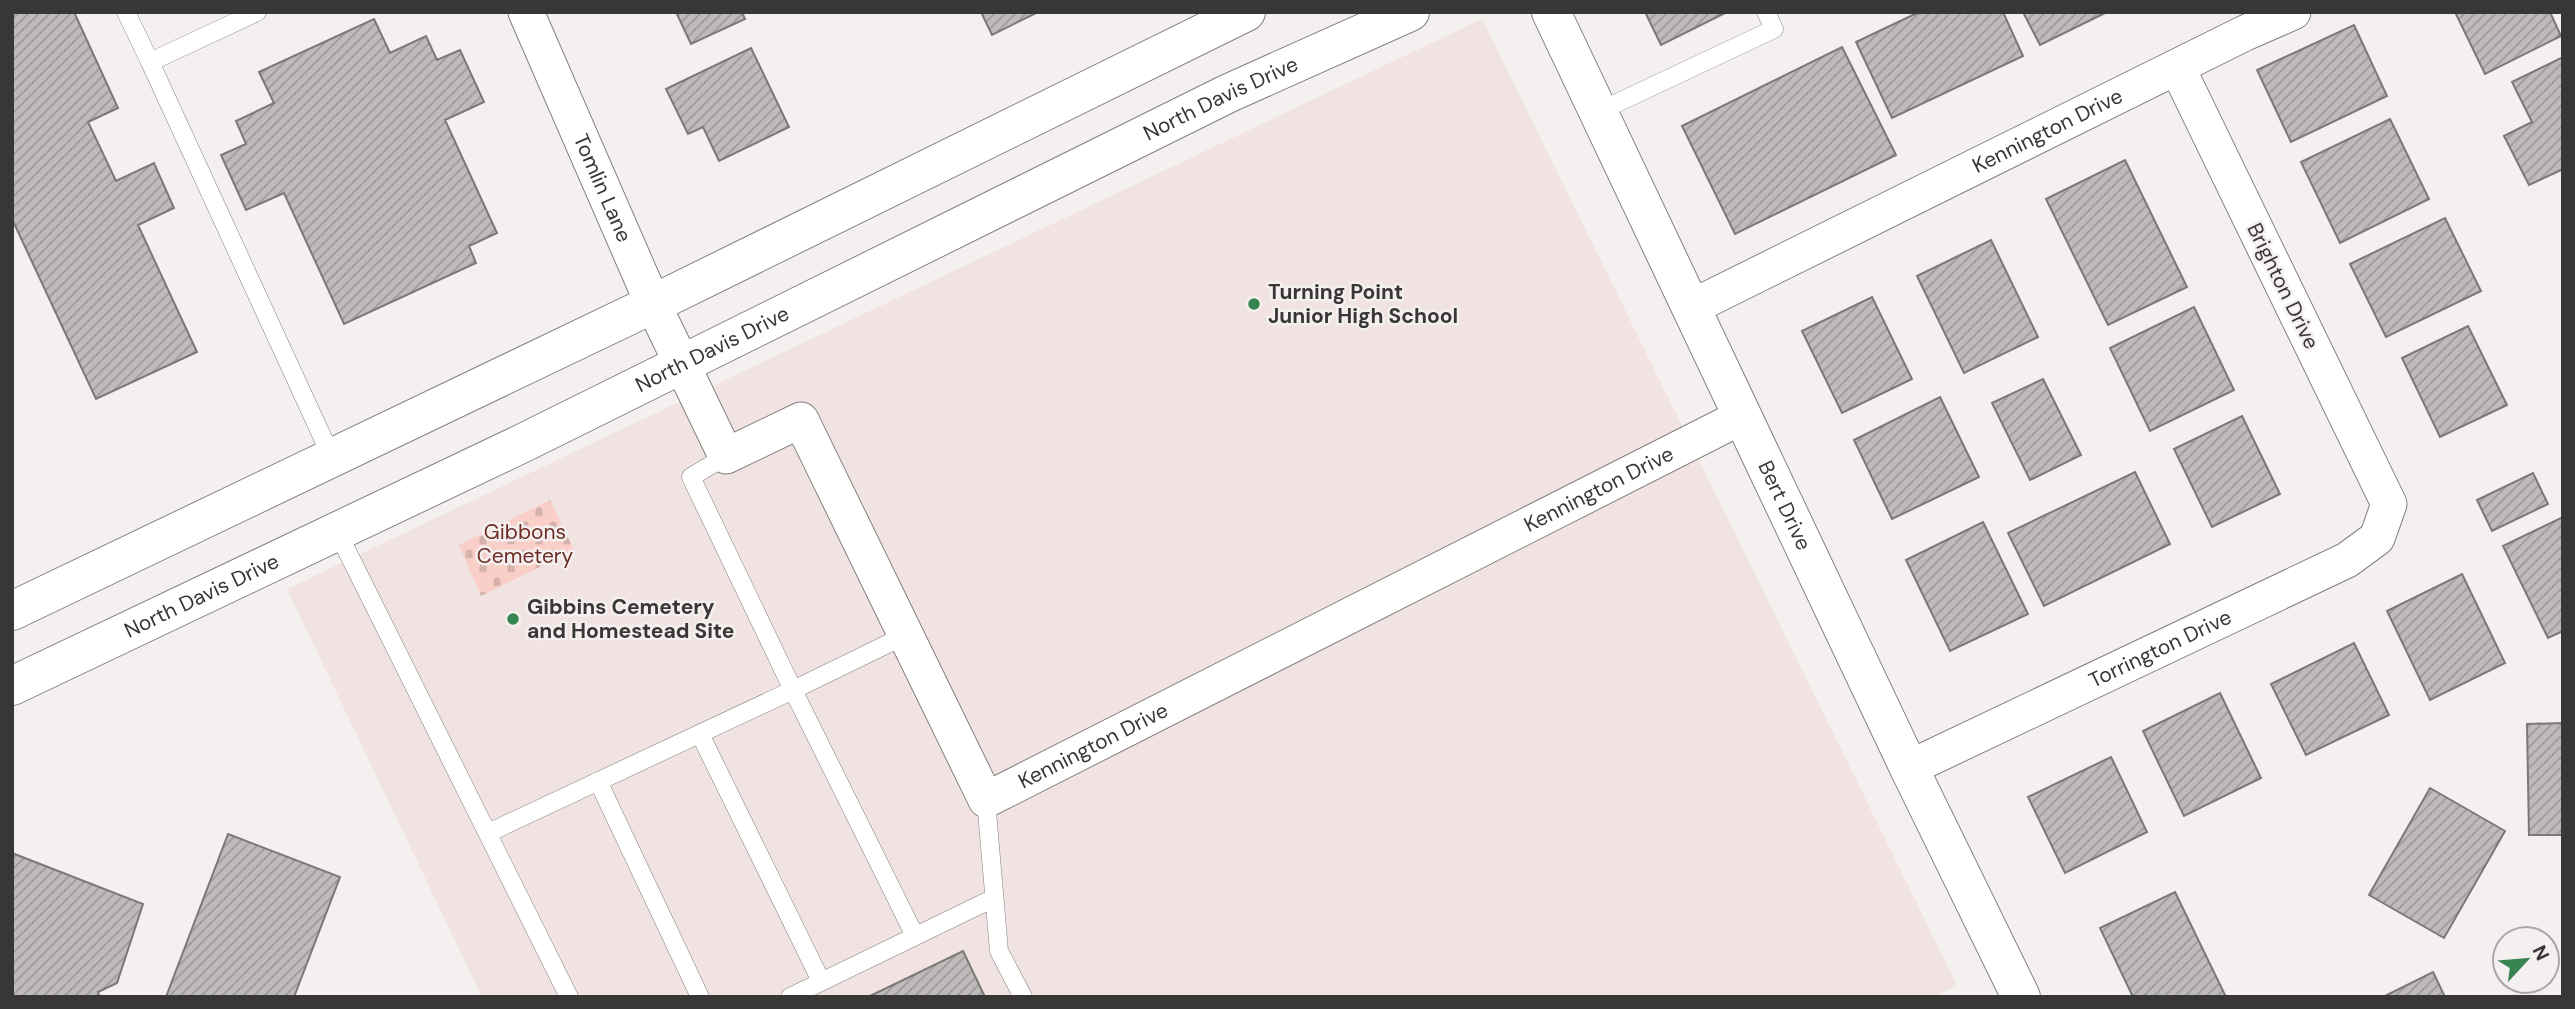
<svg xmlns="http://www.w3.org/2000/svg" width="2575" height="1009" viewBox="0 0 2575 1009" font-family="'DM Sans',sans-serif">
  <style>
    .built { fill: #f0e3e1 }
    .cemetery { fill: url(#cemetery-stones) }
    .building { fill: url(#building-hatch); stroke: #7c7878; stroke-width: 2 }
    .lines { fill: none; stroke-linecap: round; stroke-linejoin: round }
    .service-casing { stroke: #848080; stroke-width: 19 }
    .minor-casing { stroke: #848080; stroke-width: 37 }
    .tertiary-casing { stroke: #848080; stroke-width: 40 }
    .service { stroke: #fff; stroke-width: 18 }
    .minor { stroke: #fff; stroke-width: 35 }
    .tertiary { stroke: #fff; stroke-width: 38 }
    .poi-dot { fill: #378352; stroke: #f4f0ef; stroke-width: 2.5 }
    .labels { text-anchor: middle; stroke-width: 5; stroke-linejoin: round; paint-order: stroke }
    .street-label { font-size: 21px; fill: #383736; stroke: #f4f0ef }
    .poi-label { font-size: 21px; font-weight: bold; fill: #383736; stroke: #f4f0ef; text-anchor: start }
    .park-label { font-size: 21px; fill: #6e2c25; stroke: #f4f0ef }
  </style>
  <defs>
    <pattern id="cemetery-stones" width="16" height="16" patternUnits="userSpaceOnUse" patternTransform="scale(1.75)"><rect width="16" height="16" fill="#f9cfc8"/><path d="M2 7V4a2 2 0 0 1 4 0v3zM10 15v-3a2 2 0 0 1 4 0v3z" fill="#d6b2ac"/></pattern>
    <pattern id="building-hatch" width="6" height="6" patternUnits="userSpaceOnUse" patternTransform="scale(1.75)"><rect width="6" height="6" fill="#bfbbbb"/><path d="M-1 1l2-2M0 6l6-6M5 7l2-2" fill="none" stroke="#9c9999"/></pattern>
  </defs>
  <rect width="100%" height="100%" fill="#f4f0ef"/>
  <path class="built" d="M1482 19 1957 985 1933 997H482L287 589Z"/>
  <path class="cemetery" d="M550 500 574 550 481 596 459 545Z"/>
  <path class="building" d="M12 12H74L118 108 88 122 116 181 154 163 174 208 138 225 197 352 96 399 12 219Z
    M676 12H742L745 19 691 44Z
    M981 12H1038L992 35Z
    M1645 12H1727L1661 45Z
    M1919 12H2003L2023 56 1892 118 1856 42Z
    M2023 12H2107L2040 45Z
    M2455 12H2550L2561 36 2485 74Z
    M374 19 390 53 426 36 437 60 460 50 484 102 445 120 497 233 469 246 476 263 344 324 284 193 246 210 221 155 246 144 236 121 274 103 259 72Z
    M2354 25 2387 96 2291 142 2257 70Z
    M1842 47 1896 155 1735 234 1682 126Z
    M751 48 789 127 719 161 703 127 688 134 666 89Z
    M2563 57V169L2529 185 2504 136 2532 122 2512 82Z
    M2390 119 2429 199 2340 243 2301 162Z
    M2125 160 2187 287 2108 325 2046 199Z
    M2445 218 2481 291 2386 337 2350 264Z
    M1991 240 2038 337 1964 373 1917 276Z
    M1872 297 1912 379 1842 413 1802 331Z
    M2194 307 2234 390 2150 431 2110 348Z
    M2468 326 2507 405 2440 437 2402 358Z
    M2043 379 2081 455 2030 480 1992 403Z
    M1940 397 1979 477 1892 519 1854 440Z
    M2242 416 2280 494 2212 527 2174 449Z
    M2135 472 2170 544 2044 606 2008 533Z
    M2533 473 2548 504 2492 531 2477 500Z
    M2563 517V631L2548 638 2503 546Z
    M1983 522 2028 614 1950 651 1906 560Z
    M2462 574 2505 663 2430 700 2387 611Z
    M2354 643 2389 715 2306 755 2271 684Z
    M2220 693 2261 778 2184 816 2143 731Z
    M2563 723V835H2529L2527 724Z
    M2111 757 2147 832 2065 873 2028 797Z
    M2430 788 2505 831 2444 938 2369 895Z
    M228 834 340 877 294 997H166Z
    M12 853 143 904 117 983 98 992 100 997H12Z
    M2175 892 2226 997H2133L2100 928Z
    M963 951 985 997H868Z
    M2433 972 2445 997H2383Z"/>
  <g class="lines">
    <g class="service-casing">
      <path id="service" d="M126 12 150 62
        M257 12 150 62 332 458
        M1600 111 1774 29 1766 12
        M337 531 569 997
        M906 635 793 690 915 936
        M700 734 821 981
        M598 781 700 997
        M986 800 999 951 1023 997
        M488 833 793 690 691 477 726 456
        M790 997 994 898"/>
    </g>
    <g class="minor-casing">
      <g id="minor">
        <path id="s1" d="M526 12 653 304 726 456 801 420 986 800 1743 416"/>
        <path id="s2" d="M1690 308 2245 33 2293 12"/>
        <path id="s3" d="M1909 768 2347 560 2377 538 2389 504 2177 67"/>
      </g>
    </g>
    <g class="tertiary-casing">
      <g id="tertiary">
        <path id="s4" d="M1551 12 1909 768 2021 997"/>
        <path d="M12 611 653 304 1246 12"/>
        <path id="s5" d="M12 686 523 443 1229 93 1410 12"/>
      </g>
    </g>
    <use href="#service" class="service"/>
    <use href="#minor" class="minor"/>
    <use href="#tertiary" class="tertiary"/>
  </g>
  <g class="poi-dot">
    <circle cx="1254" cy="304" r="7"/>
    <circle cx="513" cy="619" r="7"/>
  </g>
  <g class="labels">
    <g class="street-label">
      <text dy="7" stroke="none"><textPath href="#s5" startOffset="1344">North Davis Drive</textPath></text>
      <text dy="7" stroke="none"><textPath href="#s2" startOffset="399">Kennington Drive</textPath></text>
      <text dy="7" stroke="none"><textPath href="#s1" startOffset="192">Tomlin Lane</textPath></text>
      <text transform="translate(2283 286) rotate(64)" y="7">Brighton Drive</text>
      <text dy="7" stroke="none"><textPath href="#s5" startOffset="777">North Davis Drive</textPath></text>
      <text dy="7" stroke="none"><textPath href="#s1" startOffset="1680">Kennington Drive</textPath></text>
      <text dy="7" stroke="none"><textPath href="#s4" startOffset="546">Bert Drive</textPath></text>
      <text dy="7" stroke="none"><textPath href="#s5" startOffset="210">North Davis Drive</textPath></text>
      <text dy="7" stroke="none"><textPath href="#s3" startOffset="278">Torrington Drive</textPath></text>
      <text dy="7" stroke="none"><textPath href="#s1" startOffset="1113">Kennington Drive</textPath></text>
    </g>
    <g class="poi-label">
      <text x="1268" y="299">Turning Point<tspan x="1268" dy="24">Junior High School</tspan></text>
      <text x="527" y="614">Gibbins Cemetery<tspan x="527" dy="24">and Homestead Site</tspan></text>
    </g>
    <g class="park-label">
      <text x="525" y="539">Gibbons<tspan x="525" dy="24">Cemetery</tspan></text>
    </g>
  </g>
  <rect width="2575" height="1009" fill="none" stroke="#383736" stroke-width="28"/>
  <g transform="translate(2526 960) rotate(64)"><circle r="33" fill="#f4f0ef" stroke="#a9a6a5" stroke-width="2"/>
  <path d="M0-5L12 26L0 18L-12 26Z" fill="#378352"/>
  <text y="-10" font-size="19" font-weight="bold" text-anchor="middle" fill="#383736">N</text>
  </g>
</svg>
